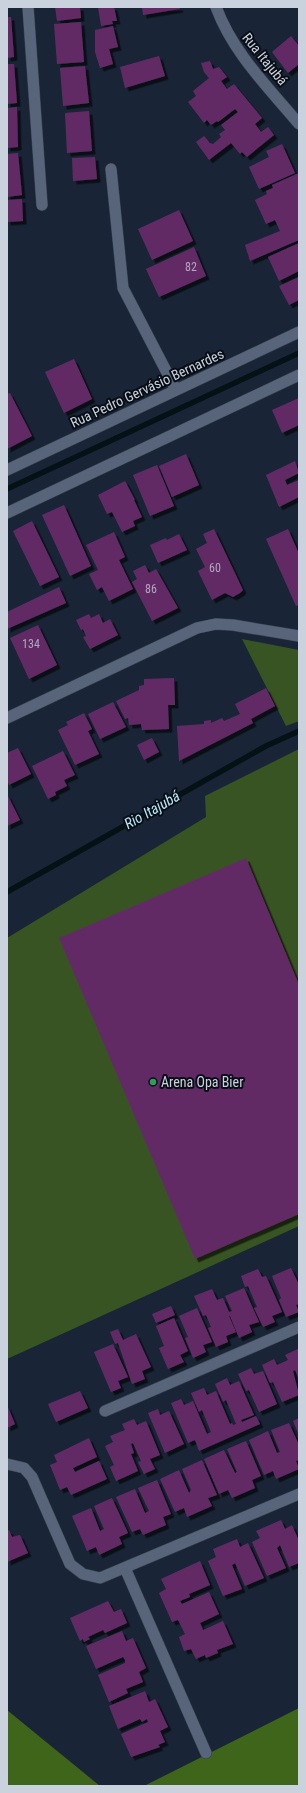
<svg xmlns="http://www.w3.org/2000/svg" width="306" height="1793" viewBox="0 0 306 1793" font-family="'Roboto Condensed',sans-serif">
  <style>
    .green { fill: #385422 }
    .forest { fill: #3f651b }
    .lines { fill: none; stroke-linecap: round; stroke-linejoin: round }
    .stream { stroke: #041215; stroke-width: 5.5 }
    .building { fill: #622b65; filter: url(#shadow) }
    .minor-casing { stroke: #38414f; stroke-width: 12 }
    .minor { stroke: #576479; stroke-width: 11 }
    .leisure-dot { fill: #2e9e5b; stroke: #090e16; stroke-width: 1.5 }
    .labels { text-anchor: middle; stroke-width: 4; stroke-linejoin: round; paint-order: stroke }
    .number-label { font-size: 12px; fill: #b0a8c0 }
    .street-label { font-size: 14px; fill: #cad2de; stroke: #090e16 }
    .poi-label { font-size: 14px; fill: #cad2de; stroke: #090e16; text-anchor: start }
    .water-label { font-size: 15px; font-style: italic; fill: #b5e9f7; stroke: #090e16 }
  </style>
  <defs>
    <filter id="shadow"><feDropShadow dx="3.5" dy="3.5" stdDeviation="0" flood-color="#0009"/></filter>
  </defs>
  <rect width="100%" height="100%" fill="#192536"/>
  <path class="green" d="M242 639 299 650V721L286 726Z
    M299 749V1226L7 1359V938L206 817 205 796Z"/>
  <path class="forest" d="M299 1708V1786H144Z
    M7 1710 100 1786H7Z"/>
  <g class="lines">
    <path class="stream" d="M7 489 299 353
      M7 892 266 746 299 731"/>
  </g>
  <path class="building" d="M55 7H80L81 18 57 21Z
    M98 7H114L117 21H112L113 24 101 26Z
    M142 7H179L180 9 143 15Z
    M7 17H11L14 57 7 58Z
    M81 22 84 62 57 64 54 24Z
    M113 26 118 47 109 49 113 64 100 68 95 52V30Z
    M291 36 299 46V64L288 73 272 52Z
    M159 56 165 76 125 88 120 67Z
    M210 61 213 69 219 67 227 77 221 81 227 89 234 84 262 118 255 124 261 132 268 127 274 135 247 157 242 152 240 154 231 143 209 160 196 142 204 136 210 143 213 144 221 137 219 134 225 130 221 125 238 112 235 109 218 122 217 121 211 125 207 120 204 123 188 102 196 96 193 91 209 78 204 72 201 63Z
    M7 64H14L17 103 7 104Z
    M85 66 89 103 63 106 60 68Z
    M17 107 18 147 7 148V108Z
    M89 111 92 151 67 153 65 113Z
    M282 144 295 173 259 189 249 167 269 157 266 151Z
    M18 153 22 195 7 197V154Z
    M95 157 97 179 73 181 72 158Z
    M299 173V240L250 261 245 245 280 231 275 220 266 224 255 200 267 194 266 191 273 188 272 185Z
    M22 199 23 221 7 222V200Z
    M179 210 193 241 152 260 138 229Z
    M299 243V271L279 281 268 257Z
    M194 247 206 276 159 297 146 269Z
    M299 277V300L289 305 279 286Z
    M74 359 92 399 64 413 45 372Z
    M10 393 32 436 7 449V394Z
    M299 398V425L282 433 272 410Z
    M186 454 199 485 172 497 159 466Z
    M295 461 299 473 285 480 287 485 299 480V497L279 507 266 475Z
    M157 465 174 506 150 516 133 475Z
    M125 481 135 500H134L142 517 133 521 135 526 122 532 112 512 107 514 98 495Z
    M64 505 91 566 70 576 42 515Z
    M32 521 59 577 40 586 13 531Z
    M214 529 243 590 240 593 233 597 225 593 212 600 198 571 205 567 196 549 207 543 203 534Z
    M288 529 299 554V605L296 606 266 539Z
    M114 532 125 557 119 560 133 589 109 601 102 587 97 590 89 574 98 570 86 545Z
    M179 534 187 550 158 563 150 545 166 538 167 540Z
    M145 565 149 573 156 569 178 608 152 621 132 582 137 579 133 571Z
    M59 587 66 603 7 629V612Z
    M89 614 91 618 99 614 103 623 110 619 118 635 90 649 83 637 86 636 83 629 81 630 76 620Z
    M38 625 57 665 29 679 10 638Z
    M174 678 175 705H168L169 729 142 730 141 724 129 725 128 718 125 719 116 701 139 690V686L144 685V679Z
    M266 688 275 706 251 719 253 723 179 761 177 726 204 724V721L211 720V723L222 718 224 721 240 714 235 704Z
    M113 702 126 727 100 739 88 714Z
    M84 713 92 729 88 731 99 754 75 765 58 730 68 725 66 722Z
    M152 738 159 752 144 760 137 745Z
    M18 748 31 774 9 785 7 780V753Z
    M63 751 75 775 64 780 67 786 55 792 56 795 48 799 32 766Z
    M7 794 20 820 7 826Z
    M246 858 299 985V1214L195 1259 59 938Z
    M291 1268 299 1285V1304L296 1305 299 1312 286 1317 279 1300 281 1298 272 1276Z
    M258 1269 262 1277 266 1276 282 1312 272 1316 275 1322 263 1327 254 1308 257 1307 248 1286 245 1287 241 1276Z
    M244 1288 259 1322 249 1325 252 1332 239 1338 230 1316H229L236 1332 226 1336 228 1342 216 1347 208 1328 211 1327 206 1315 203 1316 194 1296 212 1289 217 1300 223 1298 229 1312 232 1311 225 1296Z
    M171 1306 175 1315 156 1323 152 1314Z
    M197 1308 212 1342 203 1345 206 1352 193 1358 185 1338 188 1337 179 1316Z
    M174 1318 188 1351 180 1355 184 1362 168 1369 159 1348 164 1346 156 1326Z
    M118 1329 123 1340 136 1334 151 1367 142 1371 145 1379 132 1384 118 1343 115 1344 110 1332Z
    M113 1344 128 1377 118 1381 121 1388 111 1392 94 1352Z
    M298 1349 299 1379 295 1370 293 1371 299 1395 282 1402 273 1382 270 1383 262 1365 274 1359 277 1365 288 1360 285 1355Z
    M251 1368 254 1374 263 1371 277 1404 259 1412 249 1390 246 1391 238 1374Z
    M227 1378 230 1385 239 1381 254 1415 241 1420 242 1422 256 1416 260 1424 199 1451 195 1440 188 1443 171 1403 181 1399 184 1405 193 1401 207 1434 211 1432 202 1410 199 1412 191 1393 204 1388 207 1395 216 1391 230 1424 232 1423 233 1425 236 1424 226 1400 223 1402 215 1384Z
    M80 1391 88 1408 56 1422 48 1404Z
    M7 1405 15 1424 7 1428Z
    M158 1409 160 1415 169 1411 184 1444 165 1453 148 1413Z
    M299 1418V1435L293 1421Z
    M134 1419 137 1425 146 1421 160 1455 150 1459 155 1469 144 1474 138 1462 141 1461 133 1443 131 1444 134 1453 131 1454 138 1471 116 1481 110 1467 114 1465 105 1446 113 1442 110 1436 125 1430 122 1424Z
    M289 1423 299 1445V1460L296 1461 299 1469 276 1479 273 1471 264 1475 249 1440 268 1431 277 1453 280 1452 271 1430Z
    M89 1438 97 1457 73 1468 75 1472 99 1461 107 1479 71 1495 67 1487 60 1490 50 1465 57 1462 54 1455Z
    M246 1441 261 1476 252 1480 255 1488 232 1498 228 1490 219 1494 204 1459 224 1450 235 1473 237 1472 227 1449Z
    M202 1460 217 1495 208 1498 212 1506 187 1517 184 1508 175 1512 160 1479 179 1470 189 1493 191 1490 182 1469Z
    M157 1480 171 1514 163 1517 166 1525 143 1535 140 1529 132 1532 116 1497 135 1489 145 1513 149 1511 138 1488Z
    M112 1498 128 1533 119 1537 122 1544 99 1555 96 1547 87 1551 72 1516 91 1508 100 1531 104 1529 94 1506Z
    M281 1520 285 1529 292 1525 299 1541V1563L289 1567 280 1545 277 1548 286 1568 267 1576 252 1542 260 1538 256 1531Z
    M9 1530 12 1537 20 1535 28 1553 7 1562V1531Z
    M237 1539 240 1547 248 1543 264 1578 245 1586 235 1563 234 1564 232 1565 242 1589 223 1596 208 1561 216 1557 213 1549Z
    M200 1561 210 1585 189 1594 190 1597 180 1601 182 1604 209 1592 219 1614 200 1623 202 1627 203 1630 223 1621 233 1644 217 1650 218 1653 206 1658 205 1655 196 1659 191 1649 184 1651 179 1637 185 1634 178 1620 172 1622 159 1593 166 1589 161 1579Z
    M108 1601 114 1612 121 1609 127 1623 105 1633 103 1630 88 1637 90 1639 84 1642 83 1639 80 1641 70 1618Z
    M122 1631 126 1641 133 1638 146 1668 139 1672 143 1682 126 1689 128 1693 109 1702 98 1675 125 1663V1660L123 1657 96 1669 86 1646Z
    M145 1691 149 1702 155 1699 168 1727 160 1731 165 1742 158 1745 160 1747 131 1757 121 1734 148 1722 147 1719 142 1722 140 1719 118 1729 109 1706Z"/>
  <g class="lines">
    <g class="minor-casing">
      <path id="minor" d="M28 7 42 205
        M216 7C233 53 268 87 299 124
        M111 169 123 288 176 390
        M7 470 299 332
        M7 513 299 375
        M7 718 197 628 216 624 233 625 299 636
        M105 1411 299 1327
        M7 1464 24 1468 32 1477 70 1564 83 1574 100 1578 299 1494
        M125 1568 206 1753"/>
    </g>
    <use href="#minor" class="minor"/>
  </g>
  <circle class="leisure-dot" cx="153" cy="1082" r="4"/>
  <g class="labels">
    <g class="number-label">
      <text x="191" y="271">82</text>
      <text x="215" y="572">60</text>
      <text x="151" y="593">86</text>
      <text x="31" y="648">134</text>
    </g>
    <g class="street-label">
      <text transform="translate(265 59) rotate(51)" y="5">Rua Itajubá</text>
      <text transform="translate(147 388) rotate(-25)" y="5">Rua Pedro Gervásio Bernardes</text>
    </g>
    <g class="poi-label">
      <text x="161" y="1087">Arena Opa Bier</text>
    </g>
    <g class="water-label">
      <text transform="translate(152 810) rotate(-30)" y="5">Rio Itajubá</text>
    </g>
  </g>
  <rect width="306" height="1793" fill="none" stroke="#cad2de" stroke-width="16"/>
</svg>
